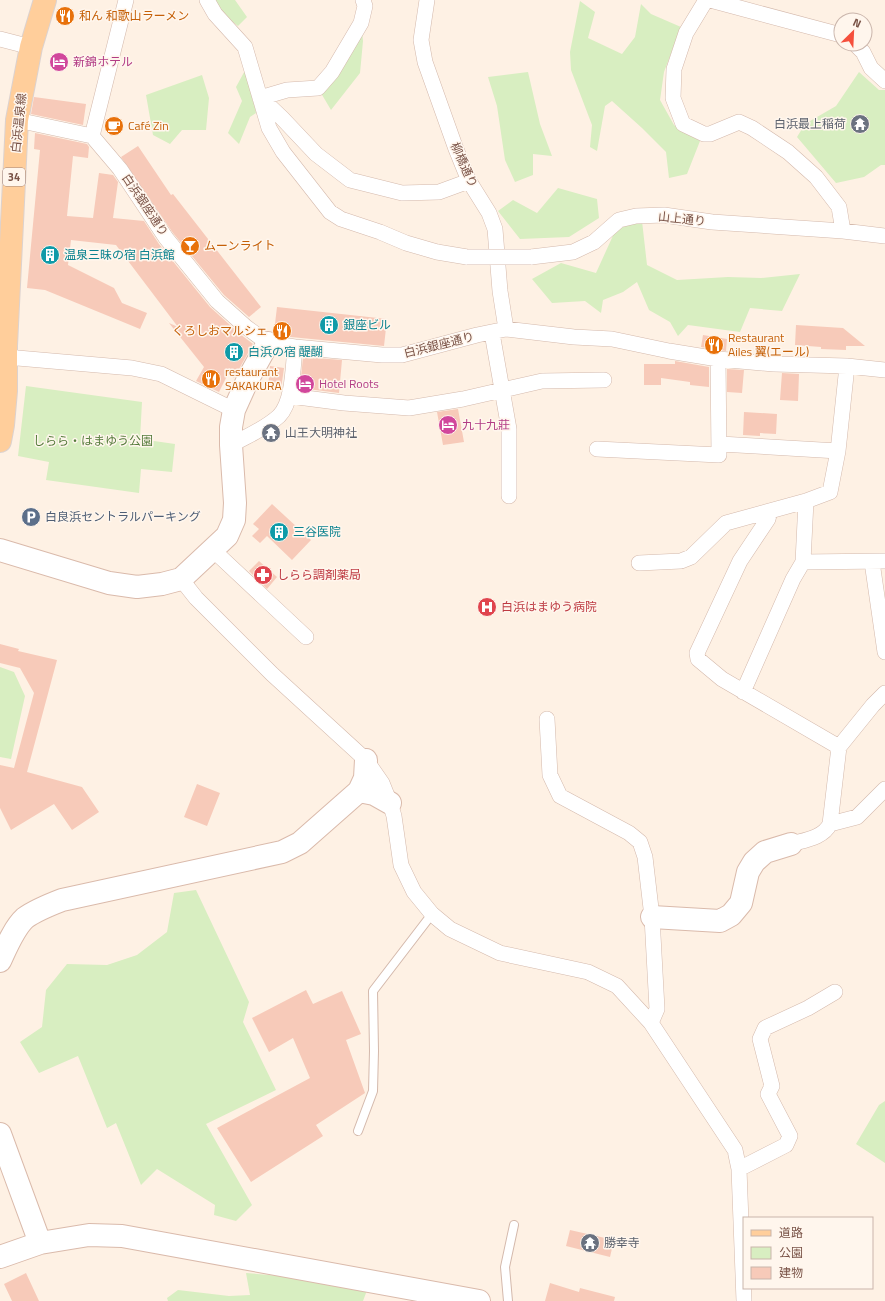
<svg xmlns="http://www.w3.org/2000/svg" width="885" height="1301" viewBox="0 0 885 1301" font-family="'Titillium Web','Noto Sans JP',sans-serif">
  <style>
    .green { fill: #d8eec1 }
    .building { fill: #f7cab9 }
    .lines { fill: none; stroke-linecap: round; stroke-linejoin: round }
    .lane-casing { stroke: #d4b9ac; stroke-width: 10 }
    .street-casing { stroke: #d4b9ac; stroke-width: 16 }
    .secondary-casing { stroke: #dabaab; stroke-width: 24 }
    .primary-casing { stroke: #dcd2cf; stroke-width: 24 }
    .lane { stroke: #fff; stroke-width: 8 }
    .street { stroke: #fff; stroke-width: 15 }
    .secondary { stroke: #fff; stroke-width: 22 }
    .primary { stroke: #ffce9b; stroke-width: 22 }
    .street-bridge-casing { stroke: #d4b9ac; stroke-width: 16; stroke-linecap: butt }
    .street-bridge { stroke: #fff; stroke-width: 15 }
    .labels { text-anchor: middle; stroke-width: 3; stroke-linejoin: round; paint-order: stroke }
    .shield { fill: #fff6ed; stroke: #a28479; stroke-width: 1 }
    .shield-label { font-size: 11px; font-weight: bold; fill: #7a5347 }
    .food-label { font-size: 12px; fill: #c56008; stroke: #fff6ed; text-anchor: start }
    .hotel-label { font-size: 12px; fill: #b23c85; stroke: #fff6ed; text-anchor: start }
    .street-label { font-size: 12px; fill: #7a5347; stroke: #fff6ed }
    .worship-label { font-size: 12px; fill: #5b616d; stroke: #fff6ed; text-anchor: start }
    .culture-label { font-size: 12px; fill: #0d838f; stroke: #fff6ed; text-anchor: start }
    .park-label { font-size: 12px; fill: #557b3b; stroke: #fff6ed }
    .service-label { font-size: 12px; fill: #4e5e75; stroke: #fff6ed; text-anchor: start }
    .health-label { font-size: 12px; fill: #be3a42; stroke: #fff6ed; text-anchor: start }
  </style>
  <rect width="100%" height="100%" fill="#fef1e4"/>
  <path class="green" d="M214 0H235L247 17 238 26 219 11Z
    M580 1 595 12 588 38 622 54 635 37 641 4 651 14 681 27 664 72 660 100 674 125 700 141 687 174 669 178 666 152 642 128 612 101 605 106 597 151 590 147 592 125 571 70 570 52Z
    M361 23 363 41 360 73 331 110 318 88Z
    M248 65 256 113 250 117 239 144 228 133 242 101 236 87Z
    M528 72 540 124 552 156 533 154V175L515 182 505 160 497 106 488 77Z
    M859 72 879 90H885V165H881L864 177 836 183 797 137 805 124 836 106Z
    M202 75 209 98 206 130H182L170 144 153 135 146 95Z
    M558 188 597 199 599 218 569 237 520 239 498 211 513 200 537 213Z
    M642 221 647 265 677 280 728 277 761 278 800 274 782 311 750 308 740 332 688 325 678 336 670 322 649 310 637 282 623 292 603 300 601 313 585 301 552 303 532 279 561 263 596 273 616 229Z
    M26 386 142 402 140 439 175 444 172 472 141 469 139 493 46 480 49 462 18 456Z
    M0 667 14 672 25 696 11 759 0 757Z
    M196 890 249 1002 243 1022 276 1090 206 1124 252 1205 236 1221 214 1215 215 1205 157 1169 141 1185 116 1123 107 1128 78 1056 39 1073 20 1042 42 1027 46 990 67 964 107 965 137 955 167 932 174 893Z
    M885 1101V1163L856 1144 879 1105Z
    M246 1273 352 1282 369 1285 363 1301H168L167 1298 178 1290 229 1296 250 1295Z"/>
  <path class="building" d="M34 97 86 104 83 125 31 114Z
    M117 116 122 132 111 136 105 120Z
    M35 133 87 144 89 147 88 158 73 156 67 216 93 218 99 173 113 175 118 182 113 218 144 221 159 244 210 307 240 334 253 344 234 378 228 374 219 392 196 381 204 367 169 323 178 327 116 245 71 240 68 265 114 288 122 303 147 313 140 329 45 290 27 288 40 150 34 149Z
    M138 146 171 195 173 194 261 307 249 317 224 295 173 233 121 157Z
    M277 307 387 319 384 346 301 338 281 336 274 332Z
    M796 325 843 328 865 346H846V350L821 349V347L795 345Z
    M703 335 727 339 726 351 701 347Z
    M303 357 342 360 339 393 300 388Z
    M675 361 709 367V387L690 385V382L661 378V385H644V364H675Z
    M270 366 284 368 281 389 268 388Z
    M727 369 744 370 742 393 727 392Z
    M782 373 799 374 798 401 780 400Z
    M458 409 464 442 443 445 437 412Z
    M744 412 777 414 776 434 760 433V436L743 435Z
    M272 504 311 540 292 560 267 536 260 543 252 536 259 529 253 524Z
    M259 561 277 577 267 589 249 571Z
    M0 644 19 649 18 651 57 660 27 772 82 787 99 812 72 830 54 804 11 830 0 808V765L14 768 34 693 20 668 0 663Z
    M197 784 220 793 207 826 184 817Z
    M306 990 313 1004 342 991 361 1034 346 1040 365 1093 316 1125 323 1136 251 1182 217 1128 310 1078 293 1038 269 1052 252 1018Z
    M570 1230 614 1240 610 1257 566 1246Z
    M26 1273 39 1301H12L4 1284Z
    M550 1283 579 1292 580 1288 615 1297 614 1301H545Z"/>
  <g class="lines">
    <g class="lane-casing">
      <path id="lane" d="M358 1131 373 1091 374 1051 373 991 432 914
        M508 1301 505 1267 514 1225"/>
    </g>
    <g class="street-casing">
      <path id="street" d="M207 0 215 14 245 47 269 128 283 152 330 212 341 219 380 232 406 243 437 252 467 257
        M427 0 421 40 425 62 456 149 469 181 489 213 495 229 500 291 506 329
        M706 0 686 33 674 69 673 98 683 124 704 134H710L739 122 752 128 788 152 816 177 839 207 843 231
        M710 0 841 35
        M0 39 31 47
        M855 44 863 52 871 68 885 81
        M260 98 287 90 318 88 332 72 361 23 365 6 363 0
        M261 98 282 118 316 154 350 180 402 193 439 192 469 181
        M17 120 92 136 120 169 166 238 217 301 246 327 268 343 295 347 382 355H402L477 335 506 329 574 337 612 339 669 351 718 359 774 364 847 366 885 370
        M92 136 126 0
        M531 257 573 252 594 242 619 220 636 216 664 215 712 222 843 231 885 236
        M492 333 509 429V496
        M6 357 132 368 161 374 234 410
        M290 396 344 403 409 408 463 399 542 381 604 380
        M720 444 838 451
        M231 445C247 436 265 429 279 416 293 402 293 367 295 347
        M597 449 719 455 718 359
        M770 511 768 519 740 561 697 653 698 659 722 679 839 747 873 705 885 693
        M213 550 306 637
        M803 562 885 561
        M872 562 885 652
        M639 563 681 561 691 557 726 523 806 501 830 492 838 451 847 366
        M181 579 196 598 272 674 366 760 382 783 390 803 394 816 401 865 414 892 432 914 450 929 500 953 588 972 617 986 651 1023 735 1150 739 1169 744 1301
        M743 692 793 579 803 562 806 501
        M547 719 550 775 560 796 629 833 640 842 645 857 652 917 657 1009 651 1023
        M830 824 857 817 885 789
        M791 844C805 840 823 838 830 824L839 747
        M739 1169 786 1145 790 1136 768 1094 772 1086 760 1039 765 1028 808 1008 835 992"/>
    </g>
    <g class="secondary-casing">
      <path id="secondary" d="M0 550 109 583 137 587 162 584 181 579 227 536 234 520 235 503 231 445V427L234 410 248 379 268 343
        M359 791 374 794 390 803
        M652 917 720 921 731 915 741 903 748 872 754 862 765 852 791 844
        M0 961C6 948 14 928 25 918 36 910 49 905 62 900L282 852 300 843 359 791 365 778 366 760
        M0 1134 40 1243
        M0 1257 40 1243 89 1235 122 1236 479 1301"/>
    </g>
    <g class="primary-casing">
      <path id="primary" d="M0 441 3 425 6 391V346L17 120 31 47 45 0"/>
    </g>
    <use href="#lane" class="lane"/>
    <use href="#street" class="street"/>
    <use href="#secondary" class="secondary"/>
    <use href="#primary" class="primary"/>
    <g class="street-bridge-casing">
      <path id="street-bridge" d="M467 257H531"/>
    </g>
    <use href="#street-bridge" class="street-bridge"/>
  </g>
  <defs>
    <g id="restaurant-disc" transform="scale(1)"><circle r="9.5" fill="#e8710a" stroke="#fff6ed"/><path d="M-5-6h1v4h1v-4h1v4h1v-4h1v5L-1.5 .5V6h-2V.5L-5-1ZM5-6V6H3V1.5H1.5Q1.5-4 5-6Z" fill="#fff"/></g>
    <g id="hotel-disc" transform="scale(1)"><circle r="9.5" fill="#d1479c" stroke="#fff6ed"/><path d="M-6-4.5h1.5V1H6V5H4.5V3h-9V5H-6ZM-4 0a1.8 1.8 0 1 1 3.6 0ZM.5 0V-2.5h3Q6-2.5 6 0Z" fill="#fff"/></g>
    <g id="temple-disc" transform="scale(1)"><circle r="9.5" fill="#6b7280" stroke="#fff6ed"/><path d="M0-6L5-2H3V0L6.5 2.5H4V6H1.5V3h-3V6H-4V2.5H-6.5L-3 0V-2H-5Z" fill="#fff"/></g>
    <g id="cafe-disc" transform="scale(1)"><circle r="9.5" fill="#e8710a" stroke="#fff6ed"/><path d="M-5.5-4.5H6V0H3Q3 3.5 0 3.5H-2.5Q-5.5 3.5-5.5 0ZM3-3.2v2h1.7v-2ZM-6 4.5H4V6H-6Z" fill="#fff"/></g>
    <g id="bar-disc" transform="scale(1)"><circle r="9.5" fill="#e8710a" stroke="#fff6ed"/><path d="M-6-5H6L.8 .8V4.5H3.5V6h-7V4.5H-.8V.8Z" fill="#fff"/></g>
    <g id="building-disc" transform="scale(1)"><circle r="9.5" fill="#0f9aa8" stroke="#fff6ed"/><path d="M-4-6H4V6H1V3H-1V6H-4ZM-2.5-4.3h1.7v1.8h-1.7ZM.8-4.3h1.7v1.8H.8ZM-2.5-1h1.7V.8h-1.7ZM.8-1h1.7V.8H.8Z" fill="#fff"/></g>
    <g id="parking-disc" transform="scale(1)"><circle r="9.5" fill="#5c6f8a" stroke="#fff6ed"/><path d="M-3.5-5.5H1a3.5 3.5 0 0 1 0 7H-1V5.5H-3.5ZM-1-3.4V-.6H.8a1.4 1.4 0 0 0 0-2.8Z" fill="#fff"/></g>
    <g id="pharmacy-disc" transform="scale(1)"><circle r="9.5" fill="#e0444e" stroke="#fff6ed"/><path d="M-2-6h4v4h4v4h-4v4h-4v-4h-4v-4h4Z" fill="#fff"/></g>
    <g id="hospital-disc" transform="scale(1)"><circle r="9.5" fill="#e0444e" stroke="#fff6ed"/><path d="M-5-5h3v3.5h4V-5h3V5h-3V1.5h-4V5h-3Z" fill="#fff"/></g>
  </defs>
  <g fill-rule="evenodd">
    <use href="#restaurant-disc" x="65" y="16"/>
    <use href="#hotel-disc" x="59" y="62"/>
    <use href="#temple-disc" x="860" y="124"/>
    <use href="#cafe-disc" x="114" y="126"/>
    <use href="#bar-disc" x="190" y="246"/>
    <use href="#building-disc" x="50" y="255"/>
    <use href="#building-disc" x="329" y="325"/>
    <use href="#restaurant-disc" x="282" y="331"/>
    <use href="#restaurant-disc" x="714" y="345"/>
    <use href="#building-disc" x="234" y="352"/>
    <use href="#restaurant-disc" x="211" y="379"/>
    <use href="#hotel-disc" x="305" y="384"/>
    <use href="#hotel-disc" x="448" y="425"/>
    <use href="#temple-disc" x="271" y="433"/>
    <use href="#parking-disc" x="31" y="517"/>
    <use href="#building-disc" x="279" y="532"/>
    <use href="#pharmacy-disc" x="263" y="575"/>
    <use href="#hospital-disc" x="487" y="607"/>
    <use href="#temple-disc" x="590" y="1243"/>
  </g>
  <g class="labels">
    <rect class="shield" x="3" y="168" width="22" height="18" rx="3"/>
    <g class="shield-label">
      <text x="14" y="181">34</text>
    </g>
    <g class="food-label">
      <text x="79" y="20">和ん 和歌山ラーメン</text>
      <text x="128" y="130">Café Zin</text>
      <text x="204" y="250">ムーンライト</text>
      <text x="268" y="335" text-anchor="end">くろしおマルシェ</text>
      <text x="728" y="342">Restaurant<tspan x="728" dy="14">Ailes 翼(エール)</tspan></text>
      <text x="225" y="376">restaurant<tspan x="225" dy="14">SAKAKURA</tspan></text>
    </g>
    <g class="hotel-label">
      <text x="73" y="66">新錦ホテル</text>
      <text x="319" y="388">Hotel Roots</text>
      <text x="462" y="429">九十九莊</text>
    </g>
    <g class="street-label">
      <text transform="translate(19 123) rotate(-84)" y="4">白浜温泉線</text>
      <text transform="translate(464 165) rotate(66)" y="4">柳橋通り</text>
      <text transform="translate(145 205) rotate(56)" y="4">白浜銀座通り</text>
      <text transform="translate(682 219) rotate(6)" y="4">山上通り</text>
      <text transform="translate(439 345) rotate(-14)" y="4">白浜銀座通り</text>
    </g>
    <g class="worship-label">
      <text x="846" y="128" text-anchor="end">白浜最上稲荷</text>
      <text x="285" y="437">山王大明神社</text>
      <text x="604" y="1247">勝幸寺</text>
    </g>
    <g class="culture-label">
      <text x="64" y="259">温泉三昧の宿 白浜館</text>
      <text x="343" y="329">銀座ビル</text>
      <text x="248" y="356">白浜の宿 醍醐</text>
      <text x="293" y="536">三谷医院</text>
    </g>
    <g class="park-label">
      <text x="93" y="445">しらら・はまゆう公園</text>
    </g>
    <g class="service-label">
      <text x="45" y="521">白良浜セントラルパーキング</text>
    </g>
    <g class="health-label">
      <text x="277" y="579">しらら調剤薬局</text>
      <text x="501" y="611">白浜はまゆう病院</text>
    </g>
  </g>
  <rect x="743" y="1217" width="130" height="72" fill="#fff6ed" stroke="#cab5ab"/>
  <rect x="751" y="1230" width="20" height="6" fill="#ffce9b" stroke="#cab5ab"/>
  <text x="779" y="1237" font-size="12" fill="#7a5347">道路</text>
  <rect x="751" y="1247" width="20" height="12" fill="#d8eec1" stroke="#cab5ab"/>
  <text x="779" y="1257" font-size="12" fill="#7a5347">公園</text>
  <rect x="751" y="1267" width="20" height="12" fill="#f7cab9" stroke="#cab5ab"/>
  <text x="779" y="1277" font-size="12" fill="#7a5347">建物</text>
  <g transform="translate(853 32) rotate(24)"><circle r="19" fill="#fff6ed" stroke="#cab5ab"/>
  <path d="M0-3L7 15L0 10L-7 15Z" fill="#f5503d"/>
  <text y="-6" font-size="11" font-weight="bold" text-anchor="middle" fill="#7a5347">N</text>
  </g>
</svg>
